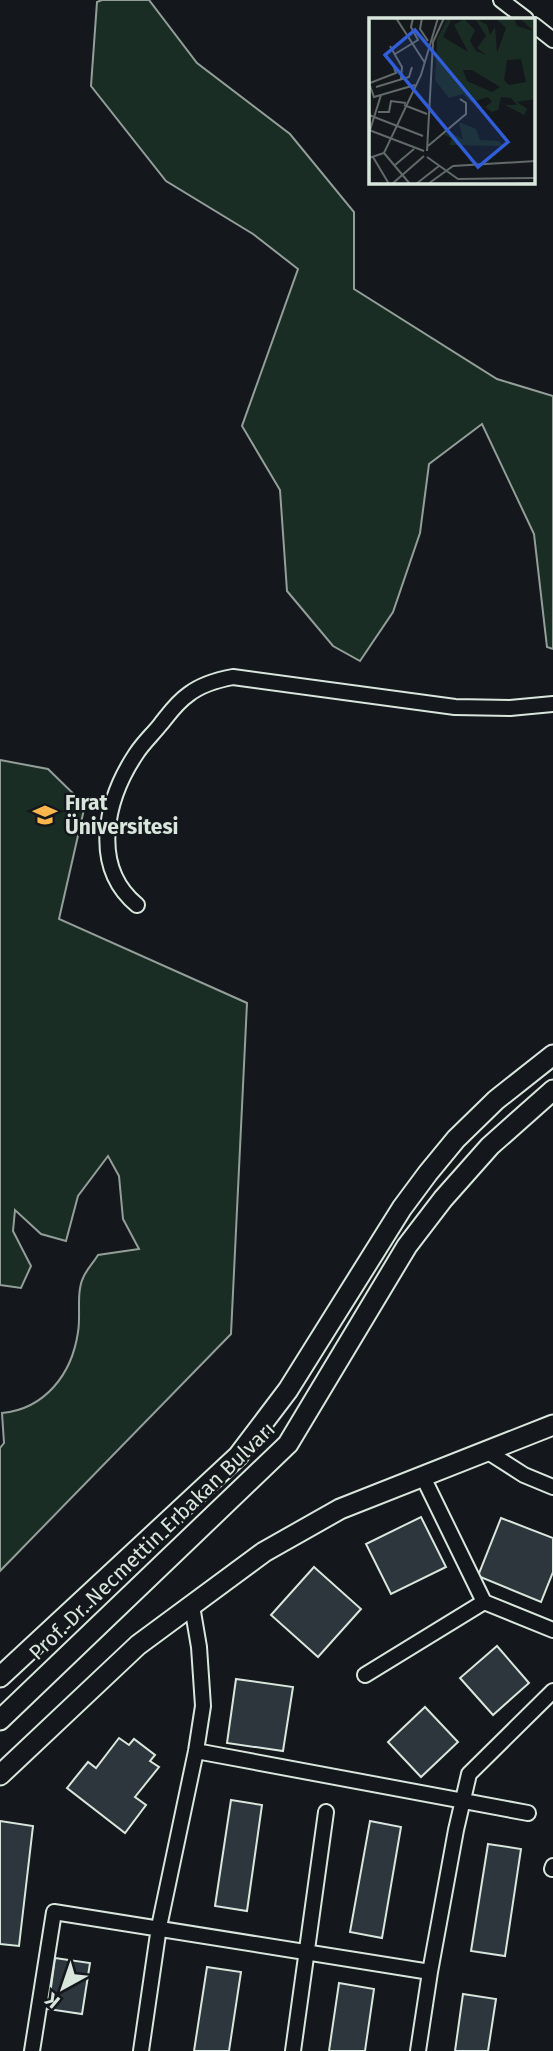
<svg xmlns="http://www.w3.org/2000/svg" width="553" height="2051" viewBox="0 0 553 2051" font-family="'Fira Sans',sans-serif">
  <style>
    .green { fill: #1a2d24; stroke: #939e99; stroke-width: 2 }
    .building { fill: #2c363c; stroke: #d8e6dc; stroke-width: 2 }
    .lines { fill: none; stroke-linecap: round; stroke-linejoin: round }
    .street-casing { stroke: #d8e6dc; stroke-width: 18 }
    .secondary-casing { stroke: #d8e6dc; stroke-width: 23 }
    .street { stroke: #14181c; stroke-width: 14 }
    .secondary { stroke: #14181c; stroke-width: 19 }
    .labels { text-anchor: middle; stroke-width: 5; stroke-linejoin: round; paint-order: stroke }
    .poi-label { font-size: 21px; font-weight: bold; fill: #d8e6dc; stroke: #14181c; text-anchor: start }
    .street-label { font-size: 21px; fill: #d8e6dc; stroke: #14181c }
    .inset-road { fill: none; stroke: #626a69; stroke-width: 2 }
    .view { fill: #305dd8; fill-opacity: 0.15; stroke: #305dd8; stroke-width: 3.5 }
    .inset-edge { fill: none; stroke: #d8e6dc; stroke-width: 3.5 }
  </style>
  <rect width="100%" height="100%" fill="#14181c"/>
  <path class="green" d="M102 0H149L197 63 290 134 354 212V289L497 379 553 396V649L547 647 534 534 482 424 429 464 420 533 393 612 360 661 333 646 287 591 280 490 242 426 298 269 253 234 166 181 91 86 97 2Z
    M0 760 48 769 85 805 59 919 247 1003 231 1334 0 1571V1448L4 1443 2 1413C45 1409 72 1374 78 1332 81 1316 76 1293 83 1278 86 1270 94 1262 98 1255L139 1249 123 1219 119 1176 108 1156 78 1196 66 1241 41 1234 15 1210 13 1231 31 1266 21 1288 0 1285Z"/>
  <path class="building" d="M421 1517 446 1567 391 1594 366 1544Z
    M501 1518 553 1538V1572L541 1602 478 1576Z
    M314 1567 361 1609 318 1657 271 1615Z
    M497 1646 529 1683 493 1715 460 1678Z
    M236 1679 293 1687 283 1751 227 1743Z
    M425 1707 458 1742 421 1777 388 1742Z
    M119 1738 129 1745 134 1739 155 1755 150 1761 159 1767 135 1797 146 1805 125 1833 67 1788 88 1762 96 1768Z
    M231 1800 262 1805 247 1911 215 1906Z
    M0 1821 33 1826 19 1946 0 1944Z
    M370 1821 401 1827 382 1938 350 1932Z
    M488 1844 521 1849 505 1956 471 1951Z
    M55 1958 90 1963 82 2014 48 2009Z
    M207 1967 241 1972 229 2051H194Z
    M339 1983 374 1989 365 2051H329Z
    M463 1994 496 1999 488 2051H455Z"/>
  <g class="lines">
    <g class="street-casing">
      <path id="street" d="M501 0 526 19
        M534 25 553 40
        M137 905C90 866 106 799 136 754 143 743 152 735 160 725 169 714 176 703 189 694 202 684 217 680 233 677L455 707 510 708 553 704
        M485 1450 524 1475 553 1487
        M423 1477 484 1602
        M365 1675 484 1602 553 1630
        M196 1751 528 1813
        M552 1869 553 1866
        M32 2051 54 1912 430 1972
        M141 2051 159 1927 196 1751 203 1706 199 1647 192 1606
        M293 2051 326 1812
        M418 2051 430 1972 456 1830 469 1774 553 1691"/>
    </g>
    <g class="secondary-casing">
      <path id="secondary" d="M0 1677 238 1456 288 1390 402 1208 428 1173 456 1139 496 1100 553 1055
        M0 1720 288 1444 407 1246 443 1199 490 1146 553 1090
        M0 1775 138 1645 264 1552 340 1509 553 1425"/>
    </g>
    <use href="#street" class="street"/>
    <use href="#secondary" class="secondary"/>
  </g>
  <defs>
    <g id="university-bare" transform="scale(1.89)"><path d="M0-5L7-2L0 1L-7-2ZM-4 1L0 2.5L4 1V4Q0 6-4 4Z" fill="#ffb74d" stroke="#14181c" stroke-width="2.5" paint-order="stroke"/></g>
  </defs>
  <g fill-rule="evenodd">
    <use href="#university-bare" x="45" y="815"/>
  </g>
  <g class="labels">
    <g class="poi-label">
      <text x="65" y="810">Fırat<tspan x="65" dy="24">Üniversitesi</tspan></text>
    </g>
    <g class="street-label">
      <text transform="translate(152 1541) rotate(-44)" y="7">Prof. Dr. Necmettin Erbakan Bulvarı</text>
    </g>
  </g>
  <g transform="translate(369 18)">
    <rect width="166" height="166" fill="#14181c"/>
    <path d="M79 0H83L74 19 99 34 85 7 95 1 106 12 101 23 107 33 117 37 108 30 117 18 106 0 118 7 121 17 126 9 128 35 137 10 126 0H145L148 8 164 13 151 0H166V81L148 84 158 91 155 97 136 87H148L142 80 132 79 129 92 123 94 116 89 123 84 119 79 102 84 94 76 80 80 66 62 68 21ZM152 41 157 64 140 67 135 62 138 42ZM94 52H103L131 69 123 74 98 63ZM90 104 107 111 111 122 130 123 134 128 80 127 83 121 74 116 80 113 94 122Z" fill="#1a2d24" fill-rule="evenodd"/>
    <path class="inset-road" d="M27 0 56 45M53 0 51 11 59 23M21 28 33 49 32 61M26 36 49 22 42 9 44 0M0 65 5 79 46 67M1 65 27 55 24 47M7 69 40 59 43 49M35 87 58 96M9 94H20L22 83 37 85M0 97 54 118M0 112 55 133M1 112 12 77M59 128 97 96V85L91 81M58 133 64 24 75 0M15 135 41 166M4 139 20 166M58 139 89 161 167 160M0 140 15 135 52 57 69 0M26 147 45 131M23 166 55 138M47 166 70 148M59 166 84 148 167 143M145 166 167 165"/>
    <path class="view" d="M46 12 139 124 109 149 16 37Z"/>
    <rect width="166" height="166" class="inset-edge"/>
  </g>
  <g transform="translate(63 1988) rotate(220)" stroke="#14181c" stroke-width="5" paint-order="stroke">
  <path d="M0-5L12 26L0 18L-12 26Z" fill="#d8e6dc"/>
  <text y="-10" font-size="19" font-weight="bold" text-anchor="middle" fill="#d8e6dc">K</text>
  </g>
</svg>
